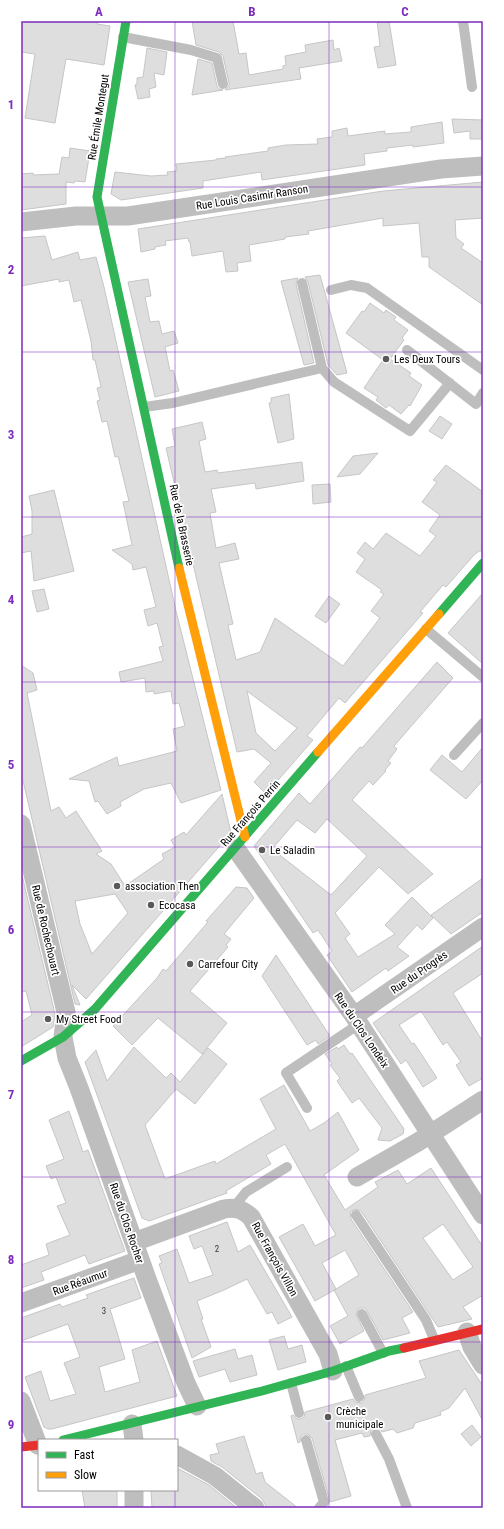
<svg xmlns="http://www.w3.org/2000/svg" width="504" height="1529" viewBox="0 0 504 1529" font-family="'Roboto Condensed',sans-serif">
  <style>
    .building { fill: #dedede; stroke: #c6c6c6; fill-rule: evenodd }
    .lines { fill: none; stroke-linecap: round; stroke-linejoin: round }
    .lane { stroke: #bebebe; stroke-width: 10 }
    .street { stroke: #bebebe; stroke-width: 19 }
    .fast { stroke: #30b455; stroke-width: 9 }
    .slow { stroke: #ff9f0a; stroke-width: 9 }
    .jam { stroke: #e5322d; stroke-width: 9 }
    .grid { fill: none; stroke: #7b2cbf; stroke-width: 1; stroke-opacity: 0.55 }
    .poi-dot { fill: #595959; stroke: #fff; stroke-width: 1.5 }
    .labels { text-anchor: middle; stroke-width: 3.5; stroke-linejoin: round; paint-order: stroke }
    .number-label { font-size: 9px; fill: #383838 }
    .street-label { font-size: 11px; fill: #000; stroke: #fff }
    .poi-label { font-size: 11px; fill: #000; stroke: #fff; text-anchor: start }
    .neatline { fill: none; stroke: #7b2cbf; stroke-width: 1.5 }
    .grid-label { font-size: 13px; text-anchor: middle; font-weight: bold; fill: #7b2cbf }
  </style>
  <rect width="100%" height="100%" fill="#fff"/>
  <path class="building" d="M21 21H98L97 24 110 26 104 65 66 59 55 123 25 118 35 54 21 52Z
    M192 21H233L239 54 246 53 249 75 283 69V66L286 65 285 56 306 52 305 45 333 40 334 50 339 48 342 61 299 68 301 79 225 90 229 86V83L223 56 219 52 196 45Z
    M377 21H389L396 65 378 68 374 47 380 46Z
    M147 48 167 52 164 75 154 73 156 87 149 89 150 97 138 99 135 85 137 84V78L143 77Z
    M198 59 212 63 217 86 219 89 223 90 192 95Z
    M452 119 483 120V139H470V131L454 133Z
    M442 122 444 143 413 147V145L387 148V151L364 154 365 165 262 180 261 172 203 181V188L121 200 111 194 115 172 151 176 168 175 167 172 177 171 176 164 216 160V159L226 158 225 157 268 151V148L286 145 318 144 317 139 332 137V131L347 128 348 136 385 131V134L411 132V127Z
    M70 148 90 151 85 182 75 181 74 183 66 182V204L21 210V174L33 173V175L59 174 62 157 69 158Z
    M483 182V218L455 220 456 238 464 244 461 248 483 263V305L429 267V257H422L419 223 383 226V218L308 231 309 234 285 237V239L249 245 251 261 237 263 238 271 226 272 223 251 192 256 190 242H189L188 238 165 241 166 245 155 247V249L141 252 138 229 383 191Z
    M45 236 52 260 78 252 80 260 96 257 104 287 176 611 221 790 181 803 171 783 144 789 120 802 121 806 107 814 98 801 95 802 89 781 69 779 117 757 119 766 177 751 173 729 185 726 179 703 173 704 171 691 154 694V691L146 692 145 678 121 682 119 672 163 661 159 647 163 646 157 623 148 626 144 610 156 607 146 567 133 570 132 564 112 550 132 545 123 502 129 501 118 456 115 457 107 421 102 422 97 401 100 400 97 388 101 387 95 360H93L91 341 81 300 74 302 69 280 59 282V279L21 286V238Z
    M320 275 347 373 337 375 328 365 308 282 305 277Z
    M298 278 296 284 314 363 304 365 281 281Z
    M148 279 151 296 145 297 150 322 159 321 162 334 174 331 178 343 165 347 170 371 173 370 179 391 155 397 128 282Z
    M370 303 384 313 386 310 396 317 394 320 408 330 402 338 404 340 390 359 411 373 409 376 422 385 410 406 409 405 401 414 389 405 386 408 376 400 378 397 364 388 383 360 346 333 362 311 364 312Z
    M289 394 294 439 278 443 269 403H271V398Z
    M440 416 452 424 442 439 429 431Z
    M202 422 206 439 199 441 205 472 217 470 218 473 302 462 304 481 256 489 255 483 211 489 216 512 210 513 216 548 235 543 239 559 219 563 233 624 228 625 236 660 260 652 275 618 343 666 380 618 371 611 384 594 380 592 382 590 356 572 365 559 357 553 365 542 373 549 386 533 420 556 436 536 429 531 440 515 422 502 437 482 433 480 446 465 483 492V551H479L474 555 446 587 443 585 420 612 423 613 345 703 339 698 307 736 313 740 266 794 254 782 271 763 254 749 237 752 166 448 175 446 172 429ZM247 691 297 728 275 751 256 733Z
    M378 453 360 474 337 477 353 456Z
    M330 484 331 502 313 504 312 485Z
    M54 490 74 571 34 581 31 551 21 553V537L32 534V511L29 496Z
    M44 589 49 609 37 612 32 591Z
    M483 593V664L448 633Z
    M329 596 340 604 326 623 315 616Z
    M437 662 453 678 394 746 397 749 388 761 391 763 385 770 386 771 373 785 369 781 352 800 433 874 408 894 379 867 335 913 350 934 345 938 358 957 395 934 385 925 412 897 433 918 422 930 417 925 397 947 409 956 388 971 386 968 352 992 327 955 332 951 318 930 313 933 254 846 299 793 310 804 360 747 362 748ZM327 819 367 856 331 895 272 849 297 820 315 833Z
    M21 665 33 673 37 690 27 693 51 811 59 807 66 818 76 811 102 851 96 854 111 864 125 886 164 859 162 854 175 847 171 840 184 832 186 835 222 794 231 833 86 999 72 985 80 1005 75 1004 21 772ZM115 894 128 913 92 954 80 924 75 901Z
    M483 747V780L466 799 430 770 442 755 462 772Z
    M21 871 55 1014 53 1027 21 1047V1022L32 1015 26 991 21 992Z
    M483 878V912L451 934 431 915Z
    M236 887 247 888 254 898 224 934 231 939 226 945 228 947 190 991 227 1023 202 1054 158 1018 132 1045 113 1026 157 978 163 969 166 971 208 922 206 921Z
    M483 946V973L453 993 483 1042V1078L469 1086 456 1065 461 1062 447 1042 443 1045 421 1011 399 1025 412 1044 414 1043 437 1078 423 1087 406 1060 401 1064 373 1023Z
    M276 955 330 1036 318 1044 316 1040 307 1045 262 976Z
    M344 1045 350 1054 352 1053 404 1129 403 1134 390 1141 378 1140 382 1128 359 1098 352 1103 337 1081 340 1078 330 1065 332 1064 325 1054 337 1047 338 1049Z
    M134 1047 166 1078 171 1073 180 1082 208 1048 227 1064 195 1104 176 1089 145 1125 165 1179 215 1161 216 1164 276 1129 260 1099 284 1085 310 1131 324 1123 338 1112 359 1150 324 1175 345 1210 378 1187 375 1182 398 1170 407 1184 431 1168 483 1247V1295L463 1307 472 1319 438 1327 361 1211 355 1209 350 1212 351 1219 413 1312 402 1318 410 1333 383 1340 367 1311 365 1308H359L356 1314 364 1331 340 1344 330 1326 348 1316 334 1290 336 1289 315 1301 279 1237 303 1224 315 1246 336 1235 285 1144 266 1155 271 1164 226 1191 227 1193 149 1221 142 1218 85 1062 96 1050 107 1081ZM443 1224 473 1267 453 1280 423 1238ZM345 1250 359 1275 336 1289 322 1263Z
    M69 1111 83 1152 88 1150 125 1251 89 1264 85 1255 41 1272 44 1280 21 1288V1265L49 1255 46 1244 70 1235 57 1206 66 1203 56 1177 51 1179 46 1166 64 1159 49 1120Z
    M227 1222 238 1252 250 1245 292 1317 278 1324 272 1312 267 1314 247 1279 224 1290 197 1301 203 1319H201L211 1347 192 1358 159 1264 162 1263 159 1256 177 1249 189 1283 213 1275 202 1246 194 1249 189 1236Z
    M134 1278 141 1298 110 1309 125 1359 99 1367 105 1392 140 1382 132 1350 157 1341 177 1396 52 1429H48L44 1427 25 1377 41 1371 50 1401 76 1394 64 1363 80 1357 68 1324 21 1341V1318L60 1304 62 1307 88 1298 86 1295Z
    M284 1336 288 1349 302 1345 306 1362 278 1370 269 1340Z
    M235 1349 238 1359 252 1355 257 1375 230 1382 225 1369 199 1377 193 1361Z
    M459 1350 483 1386V1421L465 1388 449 1408 440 1412 441 1415 415 1423 413 1428 397 1433 393 1429 382 1432 380 1429 376 1428 371 1430 370 1436 364 1437 362 1433 335 1440 351 1496 330 1502 312 1438 308 1434H304L301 1436 300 1442 298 1443 291 1416 293 1415 297 1419H301L304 1417 305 1412 353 1399 355 1402 361 1403 364 1401 365 1395 426 1378 419 1361Z
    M472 1425 481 1437 471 1446 461 1434Z
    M244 1436 256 1474 262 1472 265 1482 298 1508H266L265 1504 262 1499 222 1467 211 1461 210 1455 219 1453 216 1444Z
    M177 1468 209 1485 237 1508H152L151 1490H177Z
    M82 1490H117V1508H85Z"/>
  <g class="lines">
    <path class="lane" d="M463 21 472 87
      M123 37 191 50 217 58 223 84
      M302 283 322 368 334 382 410 431 450 383
      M331 290 351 285 367 288 483 370
      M407 350 476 404 483 393
      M144 407 173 403 322 368
      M426 629 483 677
      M454 755 483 723
      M307 1108 286 1073 359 1024
      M234 1207 246 1192 287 1167
      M356 1215 426 1320 434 1339
      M362 1314 383 1353
      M346 1366 359 1397
      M291 1383 299 1413
      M376 1434 389 1459 407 1508
      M306 1440 324 1502 319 1508"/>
    <path class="street" d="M21 222 76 216H128L441 169 483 166
      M21 824 66 1012 63 1037 67 1058 79 1088 147 1279 186 1383 197 1406
      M236 849 354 1016 483 1215
      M354 1016 483 927
      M357 1177 418 1142 483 1100
      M134 1242 224 1209C235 1207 242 1209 251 1217L328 1354 333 1371
      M21 1303 140 1260
      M467 1332 472 1347 483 1365
      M21 1401 38 1445
      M132 1424 134 1440
      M177 1455 215 1476 255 1508
      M134 1508V1490"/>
    <path class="fast" d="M126 21 97 197 179 568
      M439 614 483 563
      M21 1061 63 1037 95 1009 318 752
      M63 1440 262 1391 333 1371 389 1351 404 1348"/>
    <path class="slow" d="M179 568 245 837
      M318 752 439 614"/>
    <path class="jam" d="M404 1348 483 1329
      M21 1447 39 1445"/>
  </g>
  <path class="grid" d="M175 21V1440M329 21V1508M21 187H483M21 352H483M21 517H483M21 682H483M21 847H483M21 1012H483M21 1177H483M21 1342H483M175 1490V1508"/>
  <g class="poi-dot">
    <circle cx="386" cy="359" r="4"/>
    <circle cx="262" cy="850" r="4"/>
    <circle cx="117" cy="886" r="4"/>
    <circle cx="151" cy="905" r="4"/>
    <circle cx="190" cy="964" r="4"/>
    <circle cx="48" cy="1019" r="4"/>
    <circle cx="328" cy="1417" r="4"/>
  </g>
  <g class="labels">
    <g class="number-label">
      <text x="217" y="1252">2</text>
      <text x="104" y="1314">3</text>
    </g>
    <g class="street-label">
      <text transform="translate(98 117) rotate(-81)" y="4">Rue Émile Montegut</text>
      <text transform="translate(252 197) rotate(-9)" y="4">Rue Louis Casimir Ranson</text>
      <text transform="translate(182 525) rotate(78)" y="4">Rue de la Brasserie</text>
      <text transform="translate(250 813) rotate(-49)" y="4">Rue François Perrin</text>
      <text transform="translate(46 930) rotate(77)" y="4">Rue de Rochechouart</text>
      <text transform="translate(419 972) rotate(-35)" y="4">Rue du Progrès</text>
      <text transform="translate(362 1030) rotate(56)" y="4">Rue du Clos Londeix</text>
      <text transform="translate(127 1223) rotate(71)" y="4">Rue du Clos Rocher</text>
      <text transform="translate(275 1259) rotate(61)" y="4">Rue François Villon</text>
      <text transform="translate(80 1282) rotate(-20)" y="4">Rue Réaumur</text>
    </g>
    <g class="poi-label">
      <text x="394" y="363">Les Deux Tours</text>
      <text x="270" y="854">Le Saladin</text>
      <text x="125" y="890">association Then</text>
      <text x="159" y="909">Ecocasa</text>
      <text x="198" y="968">Carrefour City</text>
      <text x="56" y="1023">My Street Food</text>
      <text x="336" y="1415">Crèche<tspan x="336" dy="13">municipale</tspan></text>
    </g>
  </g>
  <rect width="504" height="1529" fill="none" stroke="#ffffff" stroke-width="44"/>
  <rect x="38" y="1439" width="140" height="52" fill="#ffffff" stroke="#999999"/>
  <rect x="46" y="1452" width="20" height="6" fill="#30b455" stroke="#999999"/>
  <text x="74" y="1459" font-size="12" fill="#000000">Fast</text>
  <rect x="46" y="1472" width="20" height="6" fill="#ff9f0a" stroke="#999999"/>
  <text x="74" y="1479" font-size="12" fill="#000000">Slow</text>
  <rect x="22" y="22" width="460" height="1485" class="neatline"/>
  <g class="grid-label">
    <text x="99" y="16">A</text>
    <text x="252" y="16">B</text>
    <text x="405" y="16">C</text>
    <text x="11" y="109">1</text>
    <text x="11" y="274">2</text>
    <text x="11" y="439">3</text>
    <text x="11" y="604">4</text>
    <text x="11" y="769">5</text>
    <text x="11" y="934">6</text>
    <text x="11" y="1099">7</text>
    <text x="11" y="1264">8</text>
    <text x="11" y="1429">9</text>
  </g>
</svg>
